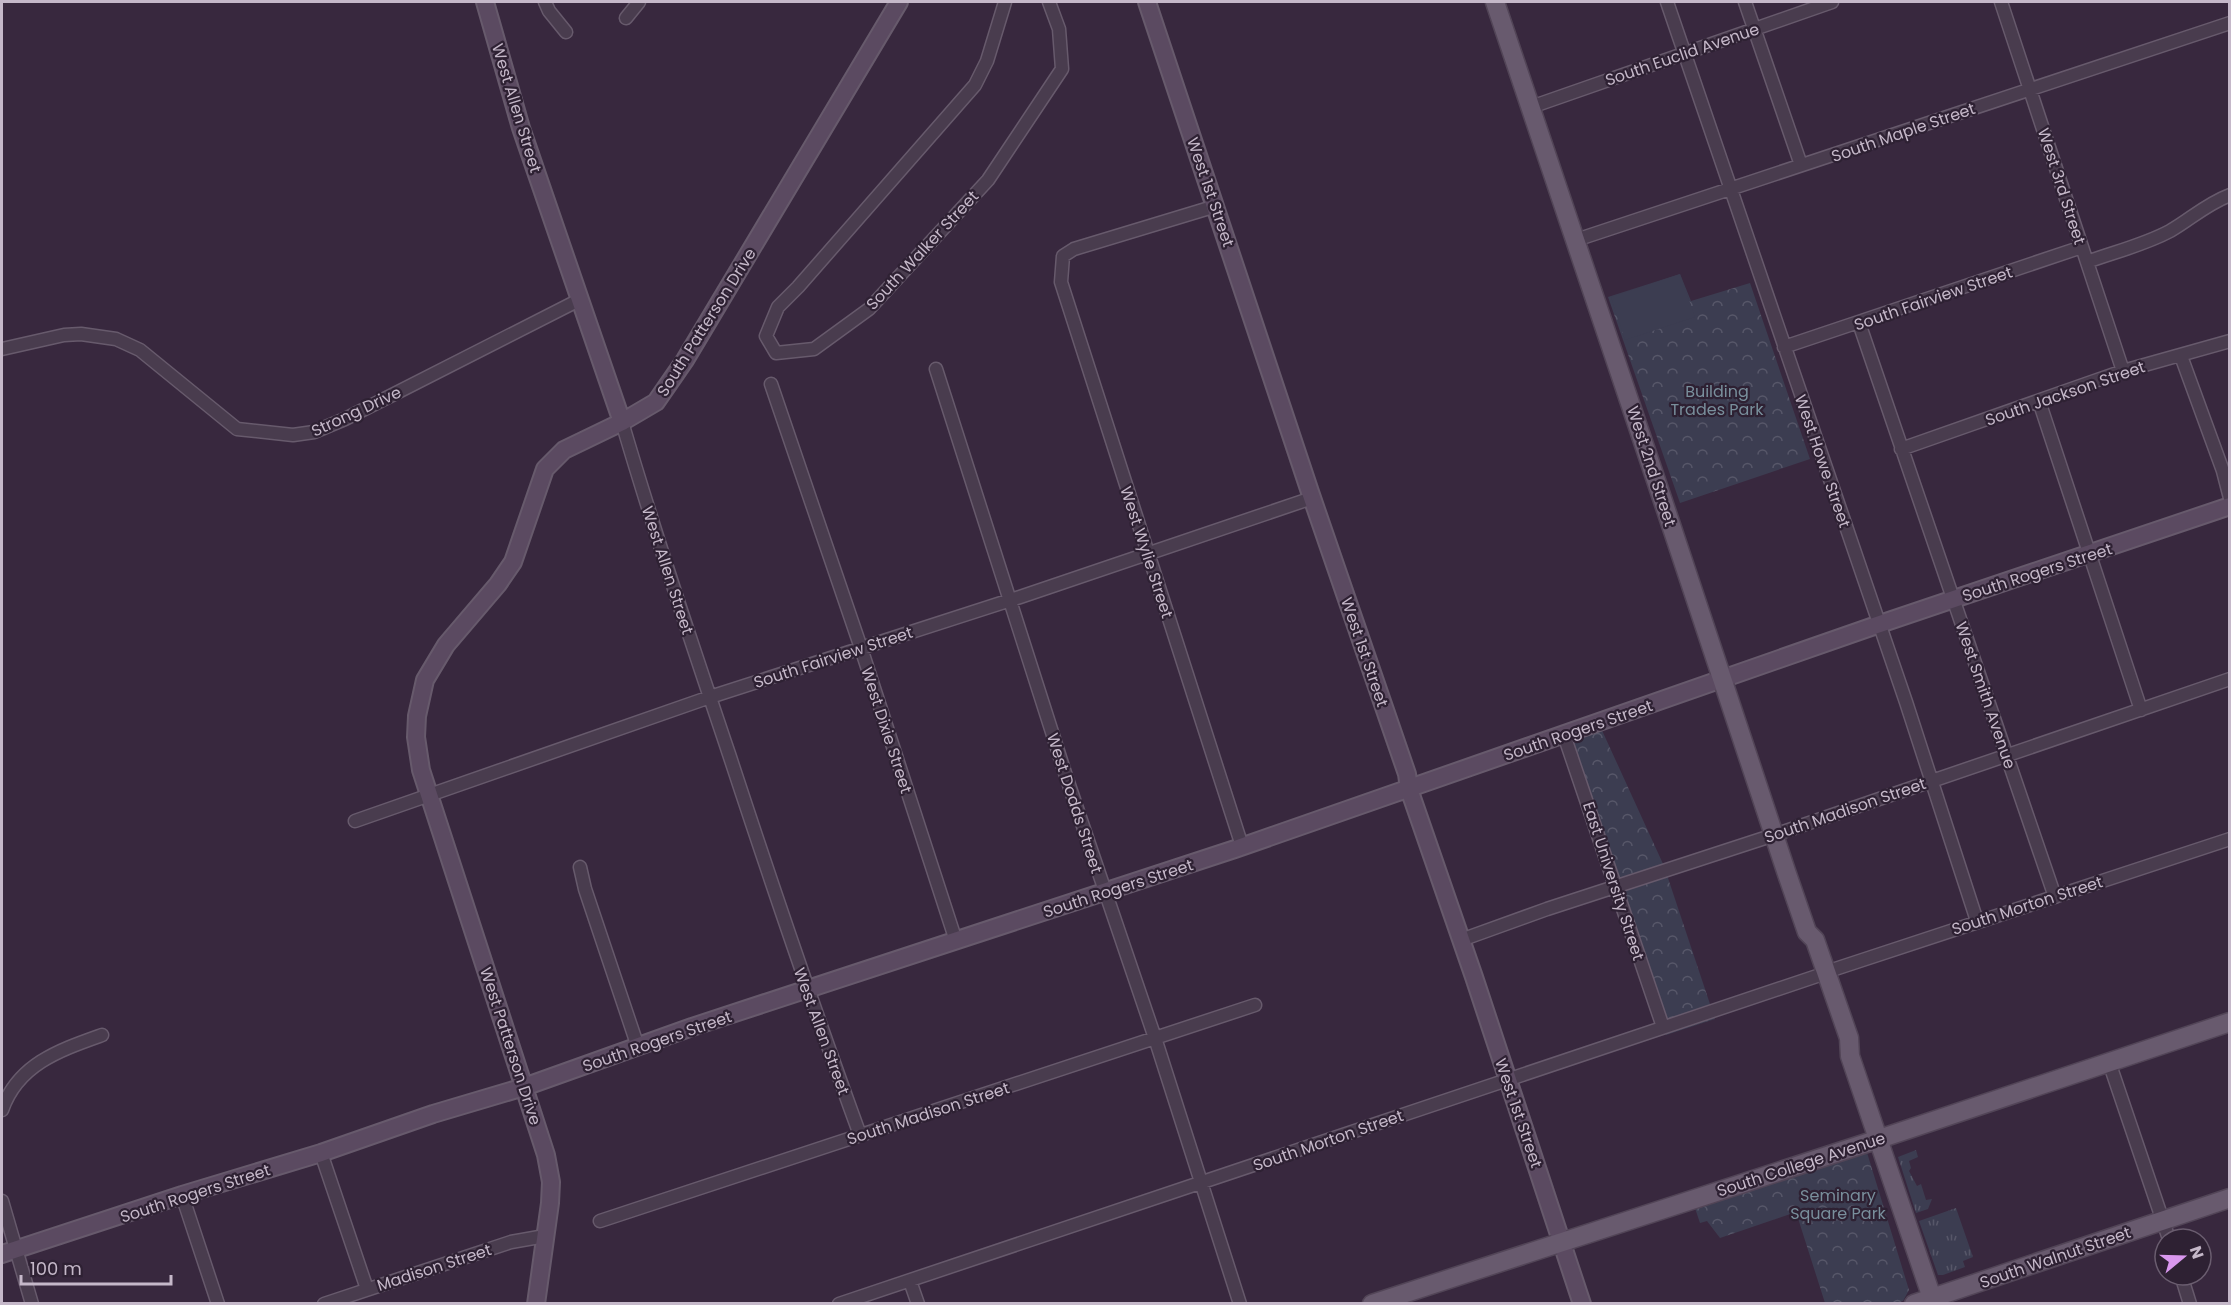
<svg xmlns="http://www.w3.org/2000/svg" width="2231" height="1305" viewBox="0 0 2231 1305" font-family="Poppins,sans-serif">
  <style>
    .grass { fill: url(#grass-tufts) }
    .forest { fill: url(#forest-crowns) }
    .pitch { fill: #3c3d51 }
    .lines { fill: none; stroke-linecap: round; stroke-linejoin: round }
    .street-casing { stroke: #675a6c; stroke-width: 15 }
    .secondary-casing { stroke: #675a6c; stroke-width: 20 }
    .primary-casing { stroke: #524557; stroke-width: 21 }
    .street { stroke: #493c4e; stroke-width: 12 }
    .secondary { stroke: #5b4a61; stroke-width: 16 }
    .primary { stroke: #685a6e; stroke-width: 18 }
    .labels { text-anchor: middle; stroke-width: 4.5; stroke-linejoin: round; paint-order: stroke }
    .street-label { font-size: 16px; fill: #c5b8c9; stroke: #2e2133 }
    .park-label { font-size: 16px; fill: #798f9c; stroke: #2e2133 }
  </style>
  <defs>
    <pattern id="grass-tufts" width="24" height="20" patternUnits="userSpaceOnUse" patternTransform="scale(1.5)"><rect width="24" height="20" fill="#3c3d51"/><path d="M3 7l-1-3M5 7V3M7 7l1-3M15 17l-1-3M17 17v-4M19 17l1-3" fill="none" stroke="#575769"/></pattern>
    <pattern id="forest-crowns" width="20" height="18" patternUnits="userSpaceOnUse" patternTransform="scale(1.5)"><rect width="20" height="18" fill="#3c3d51"/><path d="M2 6a3 3 0 1 1 6 0M12 15a3 3 0 1 1 6 0" fill="none" stroke="#575769"/></pattern>
  </defs>
  <rect width="100%" height="100%" fill="#38283e"/>
  <path class="grass" d="M1916 1150 1918 1157 1909 1161 1911 1168 1909 1171 1917 1186 1921 1184 1926 1200 1932 1199 1928 1209 1916 1213 1898 1157Z
    M1956 1208 1973 1257 1963 1261 1965 1267 1943 1275H1938L1919 1221Z"/>
  <path class="forest" d="M1680 274 1691 301 1750 283 1810 459 1680 503 1608 297Z
    M1600 726 1664 866 1715 1019 1666 1035 1565 738Z
    M1865 1146 1909 1290 1903 1301 1896 1303H1825L1796 1212 1720 1238 1707 1221 1700 1223 1695 1208Z"/>
  <path class="pitch" d="M1680 274 1695 317 1625 340 1611 297Z"/>
  <g class="lines">
    <g class="street-casing">
      <path id="street" d="M545 2 549 11 566 32
        M1005 2 987 61 975 85 798 287 778 307 766 336 776 353 814 349 869 309 988 180 1062 69 1059 29 1049 2
        M1667 2 1906 702 1977 921
        M1745 2 1801 165
        M2001 2 2123 371
        M626 18 639 2
        M1531 107 1832 2
        M1216 206 1074 249 1063 256 1061 282 1242 846
        M1576 240 2230 23
        M2087 262C2114 252 2144 245 2170 231 2191 219 2206 204 2230 195
        M1859 323 2055 897
        M1784 347 2082 247
        M2 349 64 335 81 334 116 339 140 350 237 429 293 435 314 432 345 419 579 300
        M2181 356 2223 471 2230 498
        M936 369 1066 776 1155 1038 1240 1304
        M771 384 861 648 956 941
        M2039 401 2141 710
        M622 422C655 534 692 644 729 754 771 882 814 1009 860 1135
        M1901 449 2123 371 2230 341
        M1564 735 1663 1027
        M355 821 710 697 1020 597 1312 498
        M580 867 585 889 638 1047
        M1461 940 1547 909 1774 835 2230 679
        M1826 972 2230 839
        M2109 1062 2169 1239
        M2 1110C18 1064 60 1050 102 1035
        M321 1153 367 1289
        M182 1195 218 1304
        M2 1201 32 1304
        M600 1221 1255 1005
        M2181 1275 2190 1304
        M910 1281 918 1304
        M324 1304 511 1242 545 1236
        M839 1304 1817 976"/>
    </g>
    <g class="secondary-casing">
      <path id="secondary" d="M485 2 521 128 622 422
        M1147 2 1310 492 1407 774 1409 789 1474 977 1582 1304
        M2 1254 182 1195 321 1153 433 1114 524 1087 692 1027 1235 849 1871 627 2230 506
        M536 1304 550 1203 551 1182 546 1155 421 770 416 737 417 716 425 680 446 645 498 584 513 562 545 469 564 450 622 422 656 402 685 360 899 2"/>
    </g>
    <g class="primary-casing">
      <path id="primary" d="M1495 2C1593 292 1691 583 1787 874L1807 932 1815 940 1849 1038 1850 1056 1932 1298
        M1372 1304 1879 1139 2230 1022
        M1914 1304 2230 1198"/>
    </g>
    <use href="#street" class="street"/>
    <use href="#secondary" class="secondary"/>
    <use href="#primary" class="primary"/>
  </g>
  <g class="labels">
    <g class="street-label">
      <text transform="translate(1682 54) rotate(-19)" y="6">South Euclid Avenue</text>
      <text transform="translate(517 108) rotate(73)" y="6">West Allen Street</text>
      <text transform="translate(1903 132) rotate(-19)" y="6">South Maple Street</text>
      <text transform="translate(2062 186) rotate(72)" y="6">West 3rd Street</text>
      <text transform="translate(1211 192) rotate(71)" y="6">West 1st Street</text>
      <text transform="translate(922 250) rotate(-47)" y="6">South Walker Street</text>
      <text transform="translate(1933 298) rotate(-19)" y="6">South Fairview Street</text>
      <text transform="translate(706 322) rotate(-58)" y="6">South Patterson Drive</text>
      <text transform="translate(2065 393) rotate(-19)" y="6">South Jackson Street</text>
      <text transform="translate(356 411) rotate(-25)" y="6">Strong Drive</text>
      <text transform="translate(1823 461) rotate(71)" y="6">West Howe Street</text>
      <text transform="translate(1652 466) rotate(72)" y="6">West 2nd Street</text>
      <text transform="translate(1147 552) rotate(72)" y="6">West Wylie Street</text>
      <text transform="translate(668 570) rotate(72)" y="6">West Allen Street</text>
      <text transform="translate(2037 572) rotate(-18)" y="6">South Rogers Street</text>
      <text transform="translate(1365 652) rotate(71)" y="6">West 1st Street</text>
      <text transform="translate(833 657) rotate(-18)" y="6">South Fairview Street</text>
      <text transform="translate(1986 695) rotate(71)" y="6">West Smith Avenue</text>
      <text transform="translate(887 730) rotate(72)" y="6">West Dixie Street</text>
      <text transform="translate(1578 730) rotate(-19)" y="6">South Rogers Street</text>
      <text transform="translate(1075 803) rotate(72)" y="6">West Dodds Street</text>
      <text transform="translate(1845 810) rotate(-19)" y="6">South Madison Street</text>
      <text transform="translate(1614 881) rotate(72)" y="6">East University Street</text>
      <text transform="translate(1118 888) rotate(-18)" y="6">South Rogers Street</text>
      <text transform="translate(2027 905) rotate(-18)" y="6">South Morton Street</text>
      <text transform="translate(822 1031) rotate(70)" y="6">West Allen Street</text>
      <text transform="translate(657 1041) rotate(-19)" y="6">South Rogers Street</text>
      <text transform="translate(511 1046) rotate(72)" y="6">West Patterson Drive</text>
      <text transform="translate(928 1113) rotate(-18)" y="6">South Madison Street</text>
      <text transform="translate(1519 1113) rotate(71)" y="6">West 1st Street</text>
      <text transform="translate(1328 1140) rotate(-19)" y="6">South Morton Street</text>
      <text transform="translate(1801 1164) rotate(-18)" y="6">South College Avenue</text>
      <text transform="translate(195 1193) rotate(-18)" y="6">South Rogers Street</text>
      <text transform="translate(2055 1257) rotate(-19)" y="6">South Walnut Street</text>
      <text transform="translate(434 1267) rotate(-18)" y="6">Madison Street</text>
    </g>
    <g class="park-label">
      <text x="1717" y="397">Building<tspan x="1717" dy="18">Trades Park</tspan></text>
      <text x="1838" y="1201">Seminary<tspan x="1838" dy="18">Square Park</tspan></text>
    </g>
  </g>
  <rect width="2231" height="1305" fill="none" stroke="#c5b8c9" stroke-width="6"/>
  <g transform="translate(2183 1257) rotate(71)"><circle r="28" fill="#2e2133" stroke="#6a5d6f" stroke-width="1.5"/>
  <path d="M0-4.5L10 22L0 15L-10 22Z" fill="#d997ee"/>
  <text y="-9" font-size="16" font-weight="bold" text-anchor="middle" fill="#c5b8c9">N</text>
  </g>
  <path d="M21 1275v9h150v-9" fill="none" stroke="#c5b8c9" stroke-width="3"/>
  <text x="30" y="1275" font-size="18" fill="#c5b8c9" stroke="#2e2133" stroke-width="4.5" paint-order="stroke">100 m</text>
</svg>
